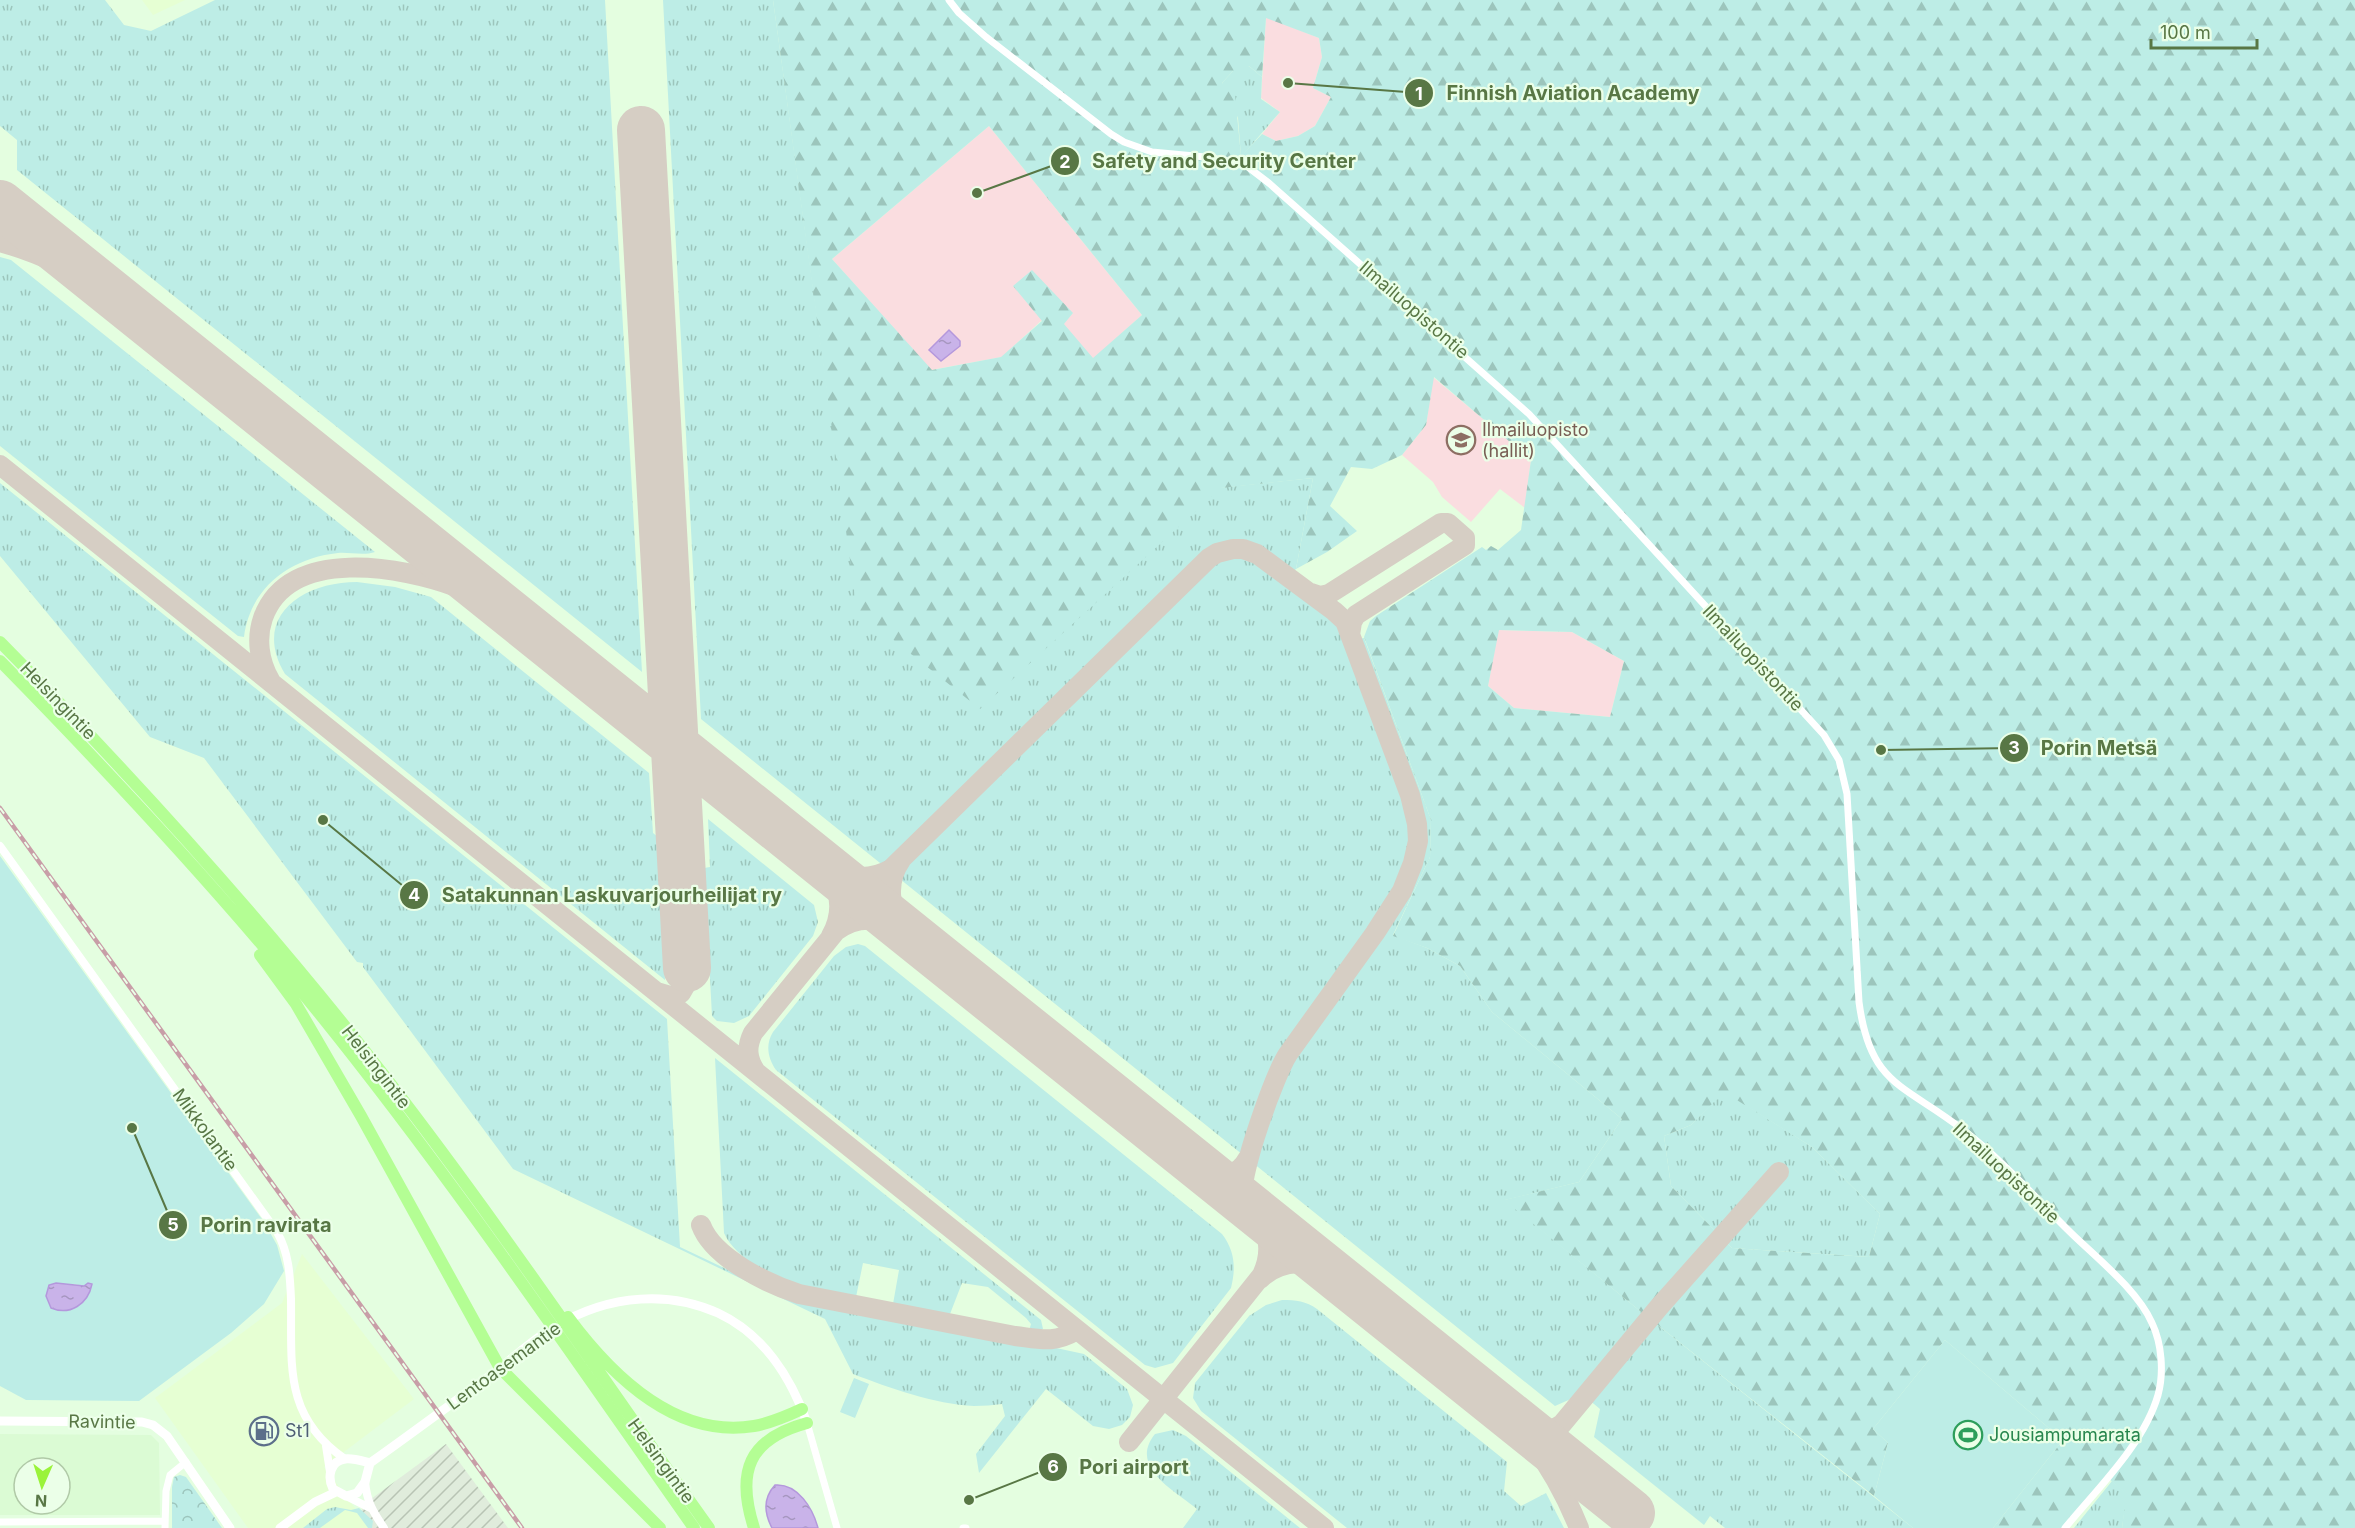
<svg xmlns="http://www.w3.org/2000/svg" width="2355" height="1528" viewBox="0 0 2355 1528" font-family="Inter,sans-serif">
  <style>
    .residential { fill: #dbfbd4; fill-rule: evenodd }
    .commercial { fill: #e6ffd3 }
    .industrial { fill: url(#industrial-furrows) }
    .education { fill: #fadde0 }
    .grass { fill: url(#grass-tufts) }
    .forest { fill: url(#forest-firs); fill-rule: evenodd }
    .park { fill: url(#park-crowns) }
    .garden { fill: #bdede6; fill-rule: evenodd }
    .water { fill: url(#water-ripples); stroke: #b498dc; stroke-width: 1.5 }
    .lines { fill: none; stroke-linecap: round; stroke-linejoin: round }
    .taxiway { stroke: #d6cec4; stroke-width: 20 }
    .runway { stroke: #d6cec4; stroke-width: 48 }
    .minor { stroke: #fff; stroke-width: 7 }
    .tertiary { stroke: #fff; stroke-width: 8 }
    .secondary { stroke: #fff; stroke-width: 9 }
    .trunk { stroke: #b4fe94; stroke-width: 12 }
    .rail-casing { stroke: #c89ea7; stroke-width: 4.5 }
    .rail { stroke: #ebffe8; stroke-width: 2; stroke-dasharray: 7; stroke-linecap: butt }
    .labels { text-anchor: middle; stroke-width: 4.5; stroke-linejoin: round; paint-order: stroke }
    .street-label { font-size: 18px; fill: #587745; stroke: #ebffe8 }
    .education-label { font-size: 18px; fill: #785e54; stroke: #ebffe8; text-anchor: start }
    .service-label { font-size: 18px; fill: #4e5e75; stroke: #ebffe8; text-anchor: start }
    .leisure-label { font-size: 18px; fill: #27864d; stroke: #ebffe8; text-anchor: start }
    .leader { fill: none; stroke: #587745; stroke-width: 2 }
    .callout-dot { fill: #587745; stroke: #ebffe8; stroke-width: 2 }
    .mark-label { font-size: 18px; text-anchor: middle; font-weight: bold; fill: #fff }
    .callout-label { font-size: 20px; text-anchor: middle; font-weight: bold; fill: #587745; stroke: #ebffe8; stroke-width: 4.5; stroke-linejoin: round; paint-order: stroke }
  </style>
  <defs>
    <pattern id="industrial-furrows" width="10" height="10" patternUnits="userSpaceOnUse" patternTransform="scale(1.5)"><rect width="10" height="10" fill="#e0ecdc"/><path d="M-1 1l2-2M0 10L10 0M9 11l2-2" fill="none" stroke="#b8c4b4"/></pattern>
    <pattern id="grass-tufts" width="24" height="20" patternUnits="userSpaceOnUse" patternTransform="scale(1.5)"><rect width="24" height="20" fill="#bdede6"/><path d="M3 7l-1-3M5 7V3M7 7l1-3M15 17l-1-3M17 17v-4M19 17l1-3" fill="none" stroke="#9cc5bc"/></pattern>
    <pattern id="forest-firs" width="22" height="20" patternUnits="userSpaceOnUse" patternTransform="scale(1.5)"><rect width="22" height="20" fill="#bdede6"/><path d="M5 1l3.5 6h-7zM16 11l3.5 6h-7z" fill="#9cc5bc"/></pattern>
    <pattern id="park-crowns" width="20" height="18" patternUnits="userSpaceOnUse" patternTransform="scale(1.5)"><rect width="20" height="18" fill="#bdede6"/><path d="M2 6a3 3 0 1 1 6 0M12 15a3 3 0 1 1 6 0" fill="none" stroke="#9cc5bc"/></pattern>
    <pattern id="water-ripples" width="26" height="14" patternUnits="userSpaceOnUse" patternTransform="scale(1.5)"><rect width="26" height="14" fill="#c9b3e9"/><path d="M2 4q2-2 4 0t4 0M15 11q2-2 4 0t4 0" fill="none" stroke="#a696bf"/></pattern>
  </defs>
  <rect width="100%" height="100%" fill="#e4fee0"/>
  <path class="residential" d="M0 1434 151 1435 159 1443 160 1515H0ZM24 1468H60V1504H24Z"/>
  <path class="commercial" d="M142 0H185L153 15Z
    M302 1254 414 1399 324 1467 370 1528H248L155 1398 282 1303Z"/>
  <path class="industrial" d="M446 1444 508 1528H370L359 1513 371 1499Z"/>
  <path class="education" d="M1266 17 1319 38 1322 57 1313 88 1331 97 1315 126 1298 136 1276 141 1262 134 1280 112 1261 98Z
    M989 126 1142 315 1093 359 1063 324 1073 313 1042 320 1002 357 931 370 832 259Z
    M1433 377 1531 459 1525 508 1500 489 1471 522 1442 497 1433 482 1402 455 1426 425Z
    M1498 630 1572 632 1624 661 1610 717 1514 708 1488 686Z"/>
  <path class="grass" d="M0 0H105L124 25 151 31 215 0H605L642 672 17 170V140L0 126Z
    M663 0H773L858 611 1218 488 1313 478 1296 569 1283 581 1332 617 1348 641 1364 638 1431 820 1430 857 1393 935 1427 948 1460 966 1492 1012 1622 1119 1579 1182 1505 1200 1640 1311 1913 1528H1725L1710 1516 1704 1525 1594 1437 1600 1409 1582 1394 1555 1406 701 719Z
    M1249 66 1262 77 1261 99 1280 112 1241 157 1238 118 1222 83 1233 71Z
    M0 257 11 260 375 552C364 556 349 552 338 553 290 558 250 588 244 637L238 636 0 446Z
    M0 483 667 1019 680 1247 781 1295 799 1301 988 1340 1033 1343 1084 1354 1127 1389 1133 1405 1130 1417 1122 1425 1109 1429 1093 1426 1046 1389 979 1473 976 1454 1005 1416 1002 1404C993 1405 984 1406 974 1406 934 1404 890 1388 853 1374L825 1319 513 1169 363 967V963L357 962 204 758 150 737 0 556Z
    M357 582 395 587 431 597 649 773 653 833 658 837 665 980 285 674C251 617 302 582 357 582Z
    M708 819 814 905 818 922 813 936 749 1016 734 1023 717 1021 712 1016 704 868 710 867Z
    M858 944 865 946 1222 1234C1235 1251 1236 1268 1231 1288L1173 1363 1155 1368 1145 1365 776 1070C768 1058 765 1045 773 1032L834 956 846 947Z
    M715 1058 1041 1320 1043 1329 1038 1333 1029 1331 1031 1324 1026 1318 988 1287 962 1283 950 1314 893 1304 899 1270 863 1263 856 1297C814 1289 768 1284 737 1251 732 1246 727 1240 724 1233Z
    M1724 1091 1812 1147 1880 1214 1869 1257 1732 1248 1671 1186 1664 1136 1691 1125Z
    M1282 1300C1296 1300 1306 1301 1317 1309L1507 1462 1504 1491 1521 1506 1546 1493 1564 1528H1347L1201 1411 1193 1398 1195 1383 1249 1316 1266 1305Z
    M1173 1430 1186 1436 1300 1528H1183L1197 1509C1175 1491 1128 1467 1155 1434Z
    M2112 1481 2127 1494 2122 1528H2074Z
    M335 1507 351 1510 359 1508 373 1521 372 1528H368L357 1513 345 1510 320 1528H303L327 1509Z"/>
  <path class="forest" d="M773 0H2355V1528H2122L2126 1494 2107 1477 2066 1528H1993L2063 1440 1945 1340 1873 1429 1888 1443 1874 1496 1640 1311 1504 1200 1579 1182 1622 1119 1492 1012 1460 966 1427 948 1393 936 1430 857 1431 820 1364 637 1370 621 1376 616 1482 547 1486 550 1491 546 1498 550 1521 530 1531 460 1434 377 1426 425 1402 455 1372 469 1351 467 1330 506 1357 531 1327 552 1296 569 1313 478 1221 488 980 709 857 611ZM1266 18 1319 38 1322 57 1313 88 1331 97 1315 126 1298 136 1276 141 1262 134 1241 156 1235 94 1222 83 1233 71 1244 72 1249 66 1262 77ZM989 126 1142 315 1093 358 1064 324 1073 313 1032 270 1013 286 1042 321 1001 357 932 370 832 259ZM1499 630 1572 632 1624 661 1610 717 1514 708 1488 686ZM1724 1092 1812 1147 1880 1214 1869 1257 1732 1248 1671 1186 1664 1136 1691 1125Z"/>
  <path class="park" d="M180 1475 186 1477 222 1528H172V1487L174 1477Z"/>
  <path class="garden" d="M0 856 264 1222 277 1245 284 1271 264 1304 231 1333 139 1401 26 1400 0 1386ZM88 1283 70 1309 59 1311 51 1308 73 1284 84 1286Z
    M1945 1340 2063 1440 1993 1528H1913L1874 1496 1888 1443 1873 1429Z
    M854 1378 869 1384 855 1418 840 1412Z"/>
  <path class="water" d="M949 330 960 341V346L941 361 929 350Z
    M56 1283 84 1286 88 1283 92 1284C88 1304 70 1316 51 1308L46 1296 49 1285Z
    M775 1485C798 1483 813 1509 818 1528H772C764 1513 763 1498 775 1485Z"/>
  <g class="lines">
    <path class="taxiway" d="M0 242C40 253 77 271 112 294
      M0 465 1324 1528
      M1311 593 1320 596 1329 594 1441 523H1448L1465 538V545L1356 615 1352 622 1350 635
      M270 680C259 661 256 638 263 618 289 545 403 567 457 587 478 594 496 605 514 617
      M901 860C885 883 889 911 907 932
      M824 866C847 878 868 882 891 869L1209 558 1217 553 1233 549H1243L1257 554 1334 611 1345 621 1410 795 1417 824 1418 841 1413 863 1402 891 1375 933 1288 1054C1275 1074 1239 1174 1243 1195 1245 1203 1251 1208 1256 1214 1270 1233 1272 1254 1262 1275L1129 1442
      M824 866C841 888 845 911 831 936
      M657 992 674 997 681 993 688 981
      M756 1072C747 1059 746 1047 753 1033L836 931C860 913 885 918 908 934
      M1202 1169C1221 1178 1237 1178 1248 1158
      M701 1225C713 1258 768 1284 799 1294L1015 1336C1040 1339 1054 1344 1077 1330
      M1260 1279C1283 1258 1311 1259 1335 1277
      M1520 1425C1535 1432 1548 1434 1562 1424L1659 1307 1779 1172
      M1518 1426C1544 1456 1564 1491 1579 1528"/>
    <path class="runway" d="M641 130 687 968
      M0 204 1631 1513"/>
    <path class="minor" d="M949 0 959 13 986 37 1111 134 1124 142 1152 152 1205 157 1244 164 1270 184 1529 414 1824 735 1839 760 1847 794 1859 1002C1870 1086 1904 1084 1962 1129 2000 1158 2033 1195 2067 1229 2094 1256 2137 1289 2152 1323 2162 1344 2164 1373 2158 1395 2144 1444 2097 1489 2065 1528
      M807 1423 837 1528
      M0 1522 165 1521
      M165 1528 166 1491 170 1475 186 1462
      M963 1528H966"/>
    <path class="tertiary" d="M0 846 277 1232C289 1253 290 1275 291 1299 292 1365 283 1416 345 1459
      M326 1446 330 1472
      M365 1482C367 1502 373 1512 384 1528
      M346 1496 370 1508"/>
    <path class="secondary" d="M0 1421 142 1422 153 1425 167 1436 230 1528
      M370 1463C362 1461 353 1458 345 1459 330 1461 327 1477 333 1489L346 1496 357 1493 365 1482 370 1463C411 1434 451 1404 491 1375 510 1361 526 1345 545 1333 597 1298 660 1287 718 1313 763 1334 791 1377 807 1423
      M280 1528 315 1502 336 1492"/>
    <path class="trunk" d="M0 642C137 781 266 924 386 1078 499 1224 602 1378 709 1528
      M0 661C111 774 219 890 319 1013 452 1178 572 1355 694 1528
      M260 955 296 1004 361 1116 500 1368 660 1528
      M568 1317C611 1375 675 1439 754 1426 771 1423 787 1416 802 1409
      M754 1528C736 1472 748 1439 807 1423"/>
    <g class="rail-casing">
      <path id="rail" d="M0 808 522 1528"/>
    </g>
    <use href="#rail" class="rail"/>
  </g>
  <defs>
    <g id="university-ring" transform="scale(1.5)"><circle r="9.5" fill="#ebffe8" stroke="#8d6e63" stroke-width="1.5"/><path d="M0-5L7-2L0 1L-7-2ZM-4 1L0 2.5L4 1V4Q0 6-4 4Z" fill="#8d6e63"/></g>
    <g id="fuel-ring" transform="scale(1.5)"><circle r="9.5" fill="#ebffe8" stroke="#5c6f8a" stroke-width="1.5"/><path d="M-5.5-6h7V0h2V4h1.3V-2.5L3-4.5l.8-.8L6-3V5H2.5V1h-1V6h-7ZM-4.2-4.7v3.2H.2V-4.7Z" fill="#5c6f8a"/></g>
    <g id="stadium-ring" transform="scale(1.5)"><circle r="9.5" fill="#ebffe8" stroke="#2e9e5b" stroke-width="1.5"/><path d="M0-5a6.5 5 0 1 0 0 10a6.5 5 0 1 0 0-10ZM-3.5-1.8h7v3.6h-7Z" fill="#2e9e5b"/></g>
  </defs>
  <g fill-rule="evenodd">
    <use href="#university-ring" x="1461" y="440"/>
    <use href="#fuel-ring" x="264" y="1431"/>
    <use href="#stadium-ring" x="1968" y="1435"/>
  </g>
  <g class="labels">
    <g class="street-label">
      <text transform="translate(1414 310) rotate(41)" y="6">Ilmailuopistontie</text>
      <text transform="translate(1753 658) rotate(47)" y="6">Ilmailuopistontie</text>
      <text transform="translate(58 701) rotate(46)" y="6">Helsingintie</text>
      <text transform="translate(376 1067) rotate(52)" y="6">Helsingintie</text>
      <text transform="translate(205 1130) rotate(54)" y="6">Mikkolantie</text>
      <text transform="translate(2006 1173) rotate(43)" y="6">Ilmailuopistontie</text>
      <text transform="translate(504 1366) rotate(-36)" y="6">Lentoasemantie</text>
      <text transform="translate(102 1422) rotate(1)" y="6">Ravintie</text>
      <text transform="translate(661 1461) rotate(54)" y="6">Helsingintie</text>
    </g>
    <g class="education-label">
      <text x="1482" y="436">Ilmailuopisto<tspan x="1482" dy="21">(hallit)</tspan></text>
    </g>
    <g class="service-label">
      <text x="285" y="1437">St1</text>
    </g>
    <g class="leisure-label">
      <text x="1989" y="1441">Jousiampumarata</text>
    </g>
  </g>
  <path class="leader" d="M1288 83L1419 93M977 193L1065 161M1881 750L2014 748M323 820L414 895M132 1128L173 1225M969 1500L1053 1467"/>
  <g class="callout-dot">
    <circle cx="1288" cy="83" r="6"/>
    <circle cx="977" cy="193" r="6"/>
    <circle cx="1881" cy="750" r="6"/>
    <circle cx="323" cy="820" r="6"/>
    <circle cx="132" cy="1128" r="6"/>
    <circle cx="969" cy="1500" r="6"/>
    <circle cx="1419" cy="93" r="15"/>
    <circle cx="1065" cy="161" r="15"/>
    <circle cx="2014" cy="748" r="15"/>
    <circle cx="414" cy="895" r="15"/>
    <circle cx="173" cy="1225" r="15"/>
    <circle cx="1053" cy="1467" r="15"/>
  </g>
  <g class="mark-label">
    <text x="1419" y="100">1</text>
    <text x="1065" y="168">2</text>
    <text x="2014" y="754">3</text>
    <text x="414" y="901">4</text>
    <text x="173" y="1231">5</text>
    <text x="1053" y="1473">6</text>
  </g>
  <g class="callout-label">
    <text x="1573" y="100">Finnish Aviation Academy</text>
    <text x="1224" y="168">Safety and Security Center</text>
    <text x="2099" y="755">Porin Metsä</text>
    <text x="612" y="902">Satakunnan Laskuvarjourheilijat ry</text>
    <text x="266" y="1232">Porin ravirata</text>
    <text x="1134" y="1474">Pori airport</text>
  </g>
  <g transform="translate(42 1486) rotate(183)"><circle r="28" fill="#ebffe8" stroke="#b0c9a7" stroke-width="1.5"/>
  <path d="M0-4.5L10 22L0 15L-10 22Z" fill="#9af33a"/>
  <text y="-9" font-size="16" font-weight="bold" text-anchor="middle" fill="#587745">N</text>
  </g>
  <path d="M2151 39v9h106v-9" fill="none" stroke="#587745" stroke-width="3"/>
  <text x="2160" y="39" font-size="18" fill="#587745" stroke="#ebffe8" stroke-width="4.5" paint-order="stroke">100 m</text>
</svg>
